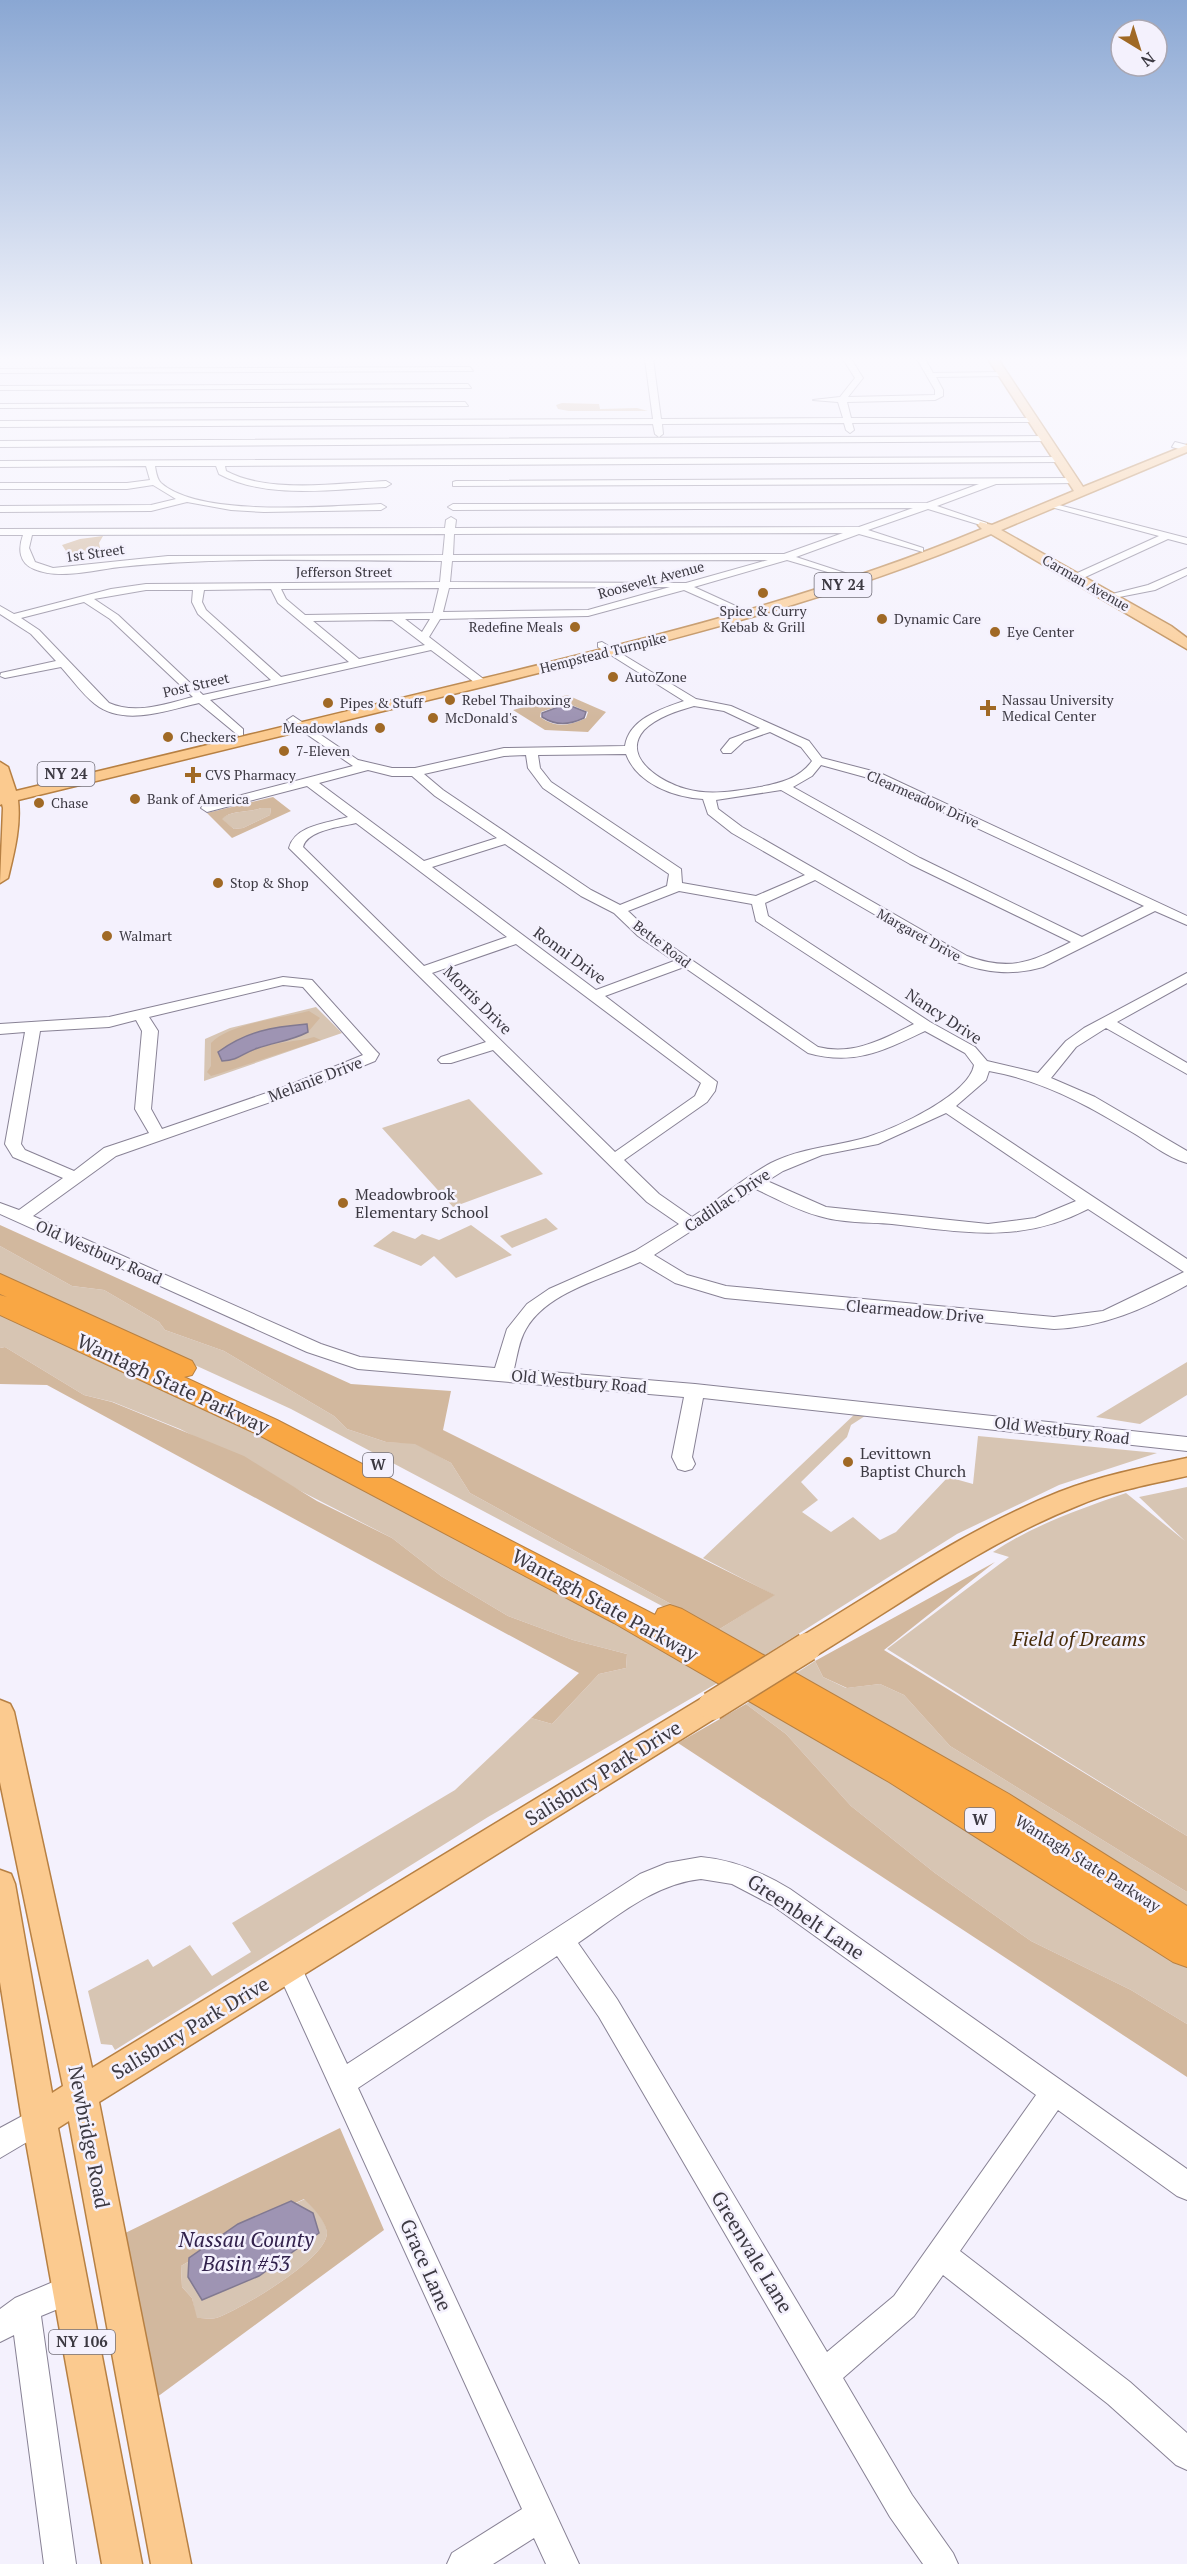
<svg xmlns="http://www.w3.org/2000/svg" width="1187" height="2564" viewBox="0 0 1187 2564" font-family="'PT Serif',serif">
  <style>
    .green { fill: #d7c5b3 }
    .forest { fill: #d2b89e; fill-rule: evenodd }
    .water { fill: #9e94b3; stroke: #817991; stroke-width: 1.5 }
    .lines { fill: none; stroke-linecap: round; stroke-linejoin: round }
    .minor-casing { stroke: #888295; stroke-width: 2 }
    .major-casing { stroke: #b78043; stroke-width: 3 }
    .highway-casing { stroke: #b78043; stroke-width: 2 }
    .minor { fill: #fff; fill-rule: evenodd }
    .major { fill: #fbca8f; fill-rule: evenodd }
    .highway { fill: #f9a744; fill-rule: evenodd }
    .major-bridge-casing { stroke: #b78043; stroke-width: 31; stroke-linecap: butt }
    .major-bridge { stroke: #fbca8f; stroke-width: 28 }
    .poi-dot { fill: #a06925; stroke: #f4f1fd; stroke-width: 2 }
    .labels { text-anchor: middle; stroke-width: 5; stroke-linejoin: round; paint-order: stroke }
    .far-street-label { font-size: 14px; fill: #3c3942; stroke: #f4f1fd }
    .far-poi-label { font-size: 14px; fill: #3c3942; stroke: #f4f1fd; text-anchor: start }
    .shield { fill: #f4f1fd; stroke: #73707a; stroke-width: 1.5 }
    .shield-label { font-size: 15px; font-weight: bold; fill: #3c3942 }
    .street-label { font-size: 16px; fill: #3c3942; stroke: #f4f1fd }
    .poi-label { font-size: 16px; fill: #3c3942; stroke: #f4f1fd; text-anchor: start }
    .near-street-label { font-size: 20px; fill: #3c3942; stroke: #f4f1fd }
    .near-park-label { font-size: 20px; font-style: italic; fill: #472c0b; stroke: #f4f1fd }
    .near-water-label { font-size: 21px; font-style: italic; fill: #32224c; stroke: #f4f1fd }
  </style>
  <rect width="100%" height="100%" fill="#f4f1fd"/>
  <path class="green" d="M261 808H271L270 815 243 828 234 829 221 819C231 810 249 813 261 808Z
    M316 1007 342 1033 204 1081 205 1039 230 1028Z
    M469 1099 543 1174 453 1207 382 1128Z
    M546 1218 558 1229 512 1248 500 1236Z
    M471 1225 512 1255 456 1278 434 1256 421 1266 373 1246 393 1231 415 1239 422 1234 439 1240Z
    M0 1246 72 1286 104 1290 159 1322 165 1330 224 1351 334 1416 347 1429 386 1442 415 1443 451 1463 470 1493 718 1630 774 1595 703 1558 857 1412 865 1416 851 1425 847 1437 801 1482 818 1500 802 1512 831 1532 853 1517 880 1540 896 1532 948 1477 973 1484 978 1436 1157 1453 1059 1485 957 1534 760 1658 291 1409 0 1276Z
    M0 1307 258 1431 726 1678 488 1817 115 2050 112 2045 101 2044 88 1991 148 1959 153 1967 190 1945 212 1976 251 1952 232 1923 455 1790 531 1718 552 1724 599 1674 626 1668 627 1654 573 1640 508 1616 441 1576 392 1538 180 1429 113 1402 84 1395 5 1347 0 1348Z
    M1187 1362V1395L1140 1424 1096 1417Z
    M1187 1487V1836L887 1649 1009 1557 993 1552C1034 1525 1080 1509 1126 1493L1185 1541 1139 1497Z
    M815 1661 823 1677 846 1688 880 1684 904 1695 950 1746 1187 1892V1914L790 1677Z
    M758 1696 1187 1964V2024L1131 1990 1031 1941 935 1873 851 1806 786 1734 746 1704Z
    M305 2199C312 2207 327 2221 327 2233 327 2259 242 2308 219 2317 213 2320 204 2318 196 2318L192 2298 182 2287 181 2266 261 2219Z"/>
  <path class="forest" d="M562 403 599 404 600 409 637 408 648 411H569L558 409 556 405Z
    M103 536 99 543 101 552 70 557 62 545 80 539Z
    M567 695 606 712 588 732 545 730 513 710ZM567 703 588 712 586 718C570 726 555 728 540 717L541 712Z
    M273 797 291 811 232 838 207 813ZM261 808H271L270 815 243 828 234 829 222 819C230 810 249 813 261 808Z
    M309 1011 320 1018 308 1032 307 1024 263 1030 222 1061C240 1060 242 1053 258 1048 275 1042 296 1042 314 1037L321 1040 221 1073 211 1076 207 1072 211 1066V1043C230 1023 283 1018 309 1011Z
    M0 1225 351 1384 451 1391 443 1430 775 1595 718 1630 470 1493 451 1463 415 1444 386 1442 347 1429 334 1416 224 1351 165 1330 159 1322 104 1290 72 1286 0 1246Z
    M5 1347 84 1395 112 1402 244 1456 317 1501 392 1538 441 1576 508 1616 573 1640 627 1654 626 1668 599 1674 552 1724 531 1718 579 1673 47 1385 0 1384V1348Z
    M995 1562 884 1650 1187 1836V1892L950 1746 904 1695 880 1684 847 1688 823 1677 815 1661Z
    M746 1704 786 1734 851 1806 935 1873 1031 1941 1131 1990 1187 2024V2077L678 1743Z
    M340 2128 384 2230 149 2403 115 2238ZM304 2199C312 2207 326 2221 327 2233 327 2259 242 2308 219 2317 213 2320 204 2318 197 2318L192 2298 182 2287 181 2266 261 2219Z"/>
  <path class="water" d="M566 704 586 712 584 718C569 725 556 726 542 717V713Z
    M307 1024 308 1032C291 1041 275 1042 258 1048 242 1053 240 1060 222 1061L218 1052C247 1031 272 1027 307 1024Z
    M291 2201 313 2213 319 2233 259 2276 202 2300 188 2277 189 2258 238 2224Z"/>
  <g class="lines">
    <g class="minor-casing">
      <path id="minor" d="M645 359H653L661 419 843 418 838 402 813 400 840 397 855 378 843 359H851L863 378 848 397 935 395V390L917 359H925L933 373 1003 372 1007 374 1003 376 936 377 943 390V396L935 400 847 402 851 418H1033L1037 420 1033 422 852 423 854 430 850 433 846 430 844 423 662 424 663 434 659 437 655 434 653 424 0 427V421L653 419Z
        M470 367 473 371 0 373V369Z
        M468 384 471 388 0 390V386Z
        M465 402 468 406 0 408V404Z
        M1045 436 1048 441 0 447V441Z
        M1175 442 1187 445V451L1172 447Z
        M1059 457 1063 460 1062 462 225 466 226 471C268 494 339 483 386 481L391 484 386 487C334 489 267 500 219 474L216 466H155C156 472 157 479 161 483 200 518 330 506 381 504L386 507 381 510 264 512 231 510 187 502 151 511 0 512V506L151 505 176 499 153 485 127 489H0V483H127L150 480 146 466 0 467V461Z
        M1073 478 1078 481 1076 483 996 484 937 506 987 523V527L928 509 868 530 923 548V552L859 534 796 557 848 574V578L787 560 694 587 740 608V612L736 613 684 590 588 616 440 619 429 637 486 681V685H478L431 650 210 700 243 729V735L239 736 199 703C168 710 124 727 95 704 82 694 72 679 61 667L5 678 0 676 1 673 56 661 31 634 0 614V606L14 614 111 589 146 584 440 582 442 561C335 561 226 556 120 567 94 570 59 580 34 569 19 563 18 549 23 535H0V529L445 528 446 520 451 517 456 520 455 528 859 527 913 508 453 510 448 507 453 504 927 503 979 484 453 486V482L456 481ZM843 533 784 554 453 555 454 534ZM445 534 443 555 168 556 53 568 35 562 29 548 32 535ZM768 560 686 583 450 582 452 561ZM670 587 588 610 443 612 449 588ZM439 588 433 613 305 615 286 599 281 589ZM271 589 278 603 349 662 281 677 206 610 202 602 204 590ZM146 590H193L192 602 198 614 271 680 203 695 118 615 94 599ZM84 602 110 619 193 697C165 704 136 715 109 703L39 630 21 618ZM405 619H430L422 632ZM392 620 425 645 359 659 313 621Z
        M1051 503 1187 538V544L1168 539 1081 579H1073V575L1159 536 1051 507Z
        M1187 568V575L1155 590 1109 599 1104 596 1148 585Z
        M602 642 696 699 731 706 809 741 822 758 880 773 1187 916V925L1155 911 1043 967C1013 976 986 973 957 962L815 880 765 903 768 916 930 1022 975 1047 987 1061 1038 1073 1066 1041 1084 1028 1187 973V983L1117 1022 1187 1063V1074L1106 1028 1076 1047 1051 1078 1095 1097 1187 1151V1163C1167 1158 1148 1141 1130 1131 1086 1104 1041 1080 989 1071L986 1080 956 1106 1187 1259V1285C1144 1309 1104 1327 1054 1329L725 1298 675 1283 640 1262C603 1279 547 1292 526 1329 519 1340 517 1357 514 1369L695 1384 1187 1437V1451L703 1398 692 1457 695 1464 692 1469 685 1471 678 1469 672 1457 684 1397 358 1369 307 1352 0 1214V1203L19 1210 63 1178 13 1157 5 1144 25 1032 0 1034V1024L109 1017 283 977 312 980 376 1051 379 1054 375 1061 299 1092 116 1156 33 1216 321 1344 360 1357 495 1368 507 1329 527 1304 549 1289 635 1251 679 1224 647 1202 493 1050 451 1063H441L438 1060 441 1057 486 1042 289 848C295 825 328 823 348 817L307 786 207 812 201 808 203 805 353 766 289 722 287 720 293 716 358 760 392 768H415L504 748 625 746C629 719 661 709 684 701L598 647V643ZM694 706 724 711 760 728 730 739 721 750 723 753H731L744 741 770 732 801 747 812 761C799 779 780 783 760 787 736 791 710 796 686 789 663 783 620 758 644 730 657 717 677 711 694 706ZM626 754C637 784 674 797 703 799L708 814 732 833 805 875 756 896 682 883 681 869 551 782 540 768 538 755ZM526 755 528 768 543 788 669 874 667 886 620 905 591 890 443 790 424 774 504 756ZM821 765 872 779 1144 906 1082 937 920 858 793 787 812 776ZM368 770 392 776H412L435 796 497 838 424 861 319 783ZM781 790 910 864 1071 942C1031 962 1011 972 967 956L742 827 718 809 716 800ZM356 823 507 937 424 966 303 847C307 830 341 827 356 823ZM505 844 581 896 614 913 638 936 674 961 596 990 432 867ZM679 891 752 904 756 921 914 1024C883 1039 853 1056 818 1047L648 930 628 911ZM516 944 701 1083 695 1096 615 1152 432 973ZM684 967 808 1053C854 1066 883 1051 925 1031L965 1053 974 1065C969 1095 896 1128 868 1137 835 1147 803 1147 771 1163 743 1178 719 1200 692 1217L659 1194 624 1160 707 1102 715 1091 717 1082 605 996ZM283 985 303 987 363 1055 287 1086 162 1129 151 1109 158 1031 149 1017ZM136 1020 142 1031 135 1109 149 1133 104 1148 74 1171 25 1150 21 1144 40 1031 109 1027ZM946 1113 1076 1201 1035 1218 988 1224 826 1207 767 1181 783 1171 822 1155 878 1144ZM756 1189C777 1199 797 1210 819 1216 841 1223 868 1222 892 1224 963 1232 1021 1244 1088 1209L1184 1272 1103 1311 1054 1317 726 1286 687 1275 654 1255Z
        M701 1857C734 1860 762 1872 790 1889L1187 2169V2200L1177 2196 1058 2110 960 2251 1130 2382 1187 2433V2470L1176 2465 1108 2404 943 2275 914 2316 843 2378 912 2495 953 2553 958 2564H923L890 2517 599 2017 557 1956 358 2088 579 2564H546L534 2538 493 2564H447L452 2553 522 2509 276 1968 280 1960 289 1956 298 1960 347 2064 640 1874 667 1863ZM701 1879 732 1884 772 1905 1036 2095 894 2296 827 2352 617 1999 578 1943C616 1917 654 1884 701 1879Z
        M39 2107 49 2111 53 2120 49 2129 0 2158V2128Z
        M72 2274 82 2279 87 2289 82 2299 41 2316 76 2564H44L14 2335 0 2342V2309L15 2298Z"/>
    </g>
    <g class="major-casing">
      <path id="major" d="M988 359H998L1083 487 1187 445V452L1001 530 1171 626 1187 638V649L991 534C829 602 657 644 486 686 330 724 174 762 18 800 21 827 14 853 8 878L0 883 3 808 2 804 0 805V762L8 767 16 791C171 754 326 716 481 679 651 638 821 596 982 529L978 525 980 522 992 525 1074 491Z
        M1187 1458V1476C1150 1484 1112 1491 1077 1506 984 1543 902 1603 817 1655L807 1658 797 1655 793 1647 797 1639C883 1588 966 1529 1059 1492 1100 1476 1144 1467 1187 1458Z
        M712 1694 722 1698 726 1706 722 1714 99 2102 191 2564H151L69 2121 58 2128 142 2564H102L22 2120 0 1982V1870L11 1874 15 1884 52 2093 63 2086 0 1782V1700L10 1704 14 1712 92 2068 702 1698Z"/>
    </g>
    <g class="highway-casing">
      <path id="highway" d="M0 1274 192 1361 196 1368 192 1375 184 1377 277 1420 655 1615 658 1609 670 1605 682 1609 1009 1794 1187 1906V1967L1173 1962 889 1782 614 1623 257 1434 0 1315V1295L7 1297 0 1294Z"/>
    </g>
    <use href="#minor" class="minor"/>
    <use href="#major" class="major"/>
    <use href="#highway" class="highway"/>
    <g class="major-bridge-casing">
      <path id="major-bridge" d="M712 1706 807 1647"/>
    </g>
    <use href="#major-bridge" class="major-bridge"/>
  </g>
  <linearGradient id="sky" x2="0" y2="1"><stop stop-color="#8aa7d3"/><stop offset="0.5" stop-color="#faf9fe"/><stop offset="1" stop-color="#faf9fe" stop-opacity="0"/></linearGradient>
  <rect width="1187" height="718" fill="url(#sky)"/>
  <g class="poi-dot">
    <circle cx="763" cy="593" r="6"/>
    <circle cx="882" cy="619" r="6"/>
    <circle cx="575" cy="627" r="6"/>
    <circle cx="995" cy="632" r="6"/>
    <circle cx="613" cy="677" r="6"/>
    <circle cx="450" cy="700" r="6"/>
    <circle cx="328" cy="703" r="6"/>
    <path d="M985 699h6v6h6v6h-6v6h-6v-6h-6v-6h6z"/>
    <circle cx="433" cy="718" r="6"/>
    <circle cx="380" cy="728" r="6"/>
    <circle cx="168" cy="737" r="6"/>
    <circle cx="284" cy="751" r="6"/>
    <path d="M190 766h6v6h6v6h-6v6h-6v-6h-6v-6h6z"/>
    <circle cx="135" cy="799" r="6"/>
    <circle cx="39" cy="803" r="6"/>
    <circle cx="218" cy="883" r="6"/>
    <circle cx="107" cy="936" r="6"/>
    <circle cx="343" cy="1203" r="6"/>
    <circle cx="848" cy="1462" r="6"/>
  </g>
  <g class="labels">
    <g class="far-street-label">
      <text transform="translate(95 553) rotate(-8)" y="5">1st Street</text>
      <text x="344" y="577">Jefferson Street</text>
      <text transform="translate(651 580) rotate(-15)" y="5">Roosevelt Avenue</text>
      <text transform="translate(1086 583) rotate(30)" y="5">Carman Avenue</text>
      <text transform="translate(603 653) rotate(-14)" y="5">Hempstead Turnpike</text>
      <text transform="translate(196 685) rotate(-13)" y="5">Post Street</text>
      <text transform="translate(923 799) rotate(24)" y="5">Clearmeadow Drive</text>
      <text transform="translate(919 935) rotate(29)" y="5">Margaret Drive</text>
      <text transform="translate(662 944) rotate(37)" y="5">Bette Road</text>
    </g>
    <g class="far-poi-label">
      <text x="763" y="616" text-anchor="middle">Spice &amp; Curry<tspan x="763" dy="16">Kebab &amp; Grill</tspan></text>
      <text x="894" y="624">Dynamic Care</text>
      <text x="563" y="632" text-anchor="end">Redefine Meals</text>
      <text x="1007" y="637">Eye Center</text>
      <text x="625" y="682">AutoZone</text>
      <text x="462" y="705">Rebel Thaiboxing</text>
      <text x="1002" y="705">Nassau University<tspan x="1002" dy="16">Medical Center</tspan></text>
      <text x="340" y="708">Pipes &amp; Stuff</text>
      <text x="445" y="723">McDonald's</text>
      <text x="368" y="733" text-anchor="end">Meadowlands</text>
      <text x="180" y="742">Checkers</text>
      <text x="296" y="756">7-Eleven</text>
      <text x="205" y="780">CVS Pharmacy</text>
      <text x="147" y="804">Bank of America</text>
      <text x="51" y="808">Chase</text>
      <text x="230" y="888">Stop &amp; Shop</text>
      <text x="119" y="941">Walmart</text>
    </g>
    <g class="shield">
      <rect x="814.5" y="573" width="57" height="24" rx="4.5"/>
      <rect x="37.5" y="762" width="57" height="24" rx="4.5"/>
      <rect x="363" y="1453" width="30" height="24" rx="4.5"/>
      <rect x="965" y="1808" width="30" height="24" rx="4.5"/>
      <rect x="49" y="2330" width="66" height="24" rx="4.5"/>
    </g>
    <g class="shield-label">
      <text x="843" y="590">NY 24</text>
      <text x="66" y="779">NY 24</text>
      <text x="378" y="1470">W</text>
      <text x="980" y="1825">W</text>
      <text x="82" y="2347">NY 106</text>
    </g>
    <g class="street-label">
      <text transform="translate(570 955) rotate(36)" y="6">Ronni Drive</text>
      <text transform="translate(478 1000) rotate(45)" y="6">Morris Drive</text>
      <text transform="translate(944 1016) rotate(33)" y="6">Nancy Drive</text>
      <text transform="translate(315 1079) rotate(-21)" y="6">Melanie Drive</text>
      <text transform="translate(727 1200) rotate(-34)" y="6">Cadillac Drive</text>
      <text transform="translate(99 1252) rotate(24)" y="6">Old Westbury Road</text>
      <text transform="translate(915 1311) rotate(5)" y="6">Clearmeadow Drive</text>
      <text transform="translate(579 1381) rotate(5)" y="6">Old Westbury Road</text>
      <text transform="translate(1062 1430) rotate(7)" y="6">Old Westbury Road</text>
      <text transform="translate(1088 1863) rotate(32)" y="6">Wantagh State Parkway</text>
    </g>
    <g class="poi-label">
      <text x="355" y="1200">Meadowbrook<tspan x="355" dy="18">Elementary School</tspan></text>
      <text x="860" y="1459">Levittown<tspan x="860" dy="18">Baptist Church</tspan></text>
    </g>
    <g class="near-street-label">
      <text transform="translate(173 1384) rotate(25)" y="7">Wantagh State Parkway</text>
      <text transform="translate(605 1605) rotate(29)" y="7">Wantagh State Parkway</text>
      <text transform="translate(603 1773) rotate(-32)" y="7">Salisbury Park Drive</text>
      <text transform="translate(806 1917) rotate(34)" y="7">Greenbelt Lane</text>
      <text transform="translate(190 2028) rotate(-31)" y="7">Salisbury Park Drive</text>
      <text transform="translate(89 2137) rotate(79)" y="7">Newbridge Road</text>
      <text transform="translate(752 2252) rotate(59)" y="7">Greenvale Lane</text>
      <text transform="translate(426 2265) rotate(66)" y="7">Grace Lane</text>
    </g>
    <g class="near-park-label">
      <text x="1079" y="1646">Field of Dreams</text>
    </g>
    <g class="near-water-label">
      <text x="246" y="2247">Nassau County<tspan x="246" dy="24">Basin #53</tspan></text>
    </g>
  </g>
  <g transform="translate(1139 48) rotate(142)"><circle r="28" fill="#f4f1fd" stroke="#aaa7b2" stroke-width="1.5"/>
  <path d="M0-4.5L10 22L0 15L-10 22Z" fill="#a06925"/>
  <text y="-9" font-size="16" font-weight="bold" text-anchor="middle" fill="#3c3942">N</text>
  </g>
</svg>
